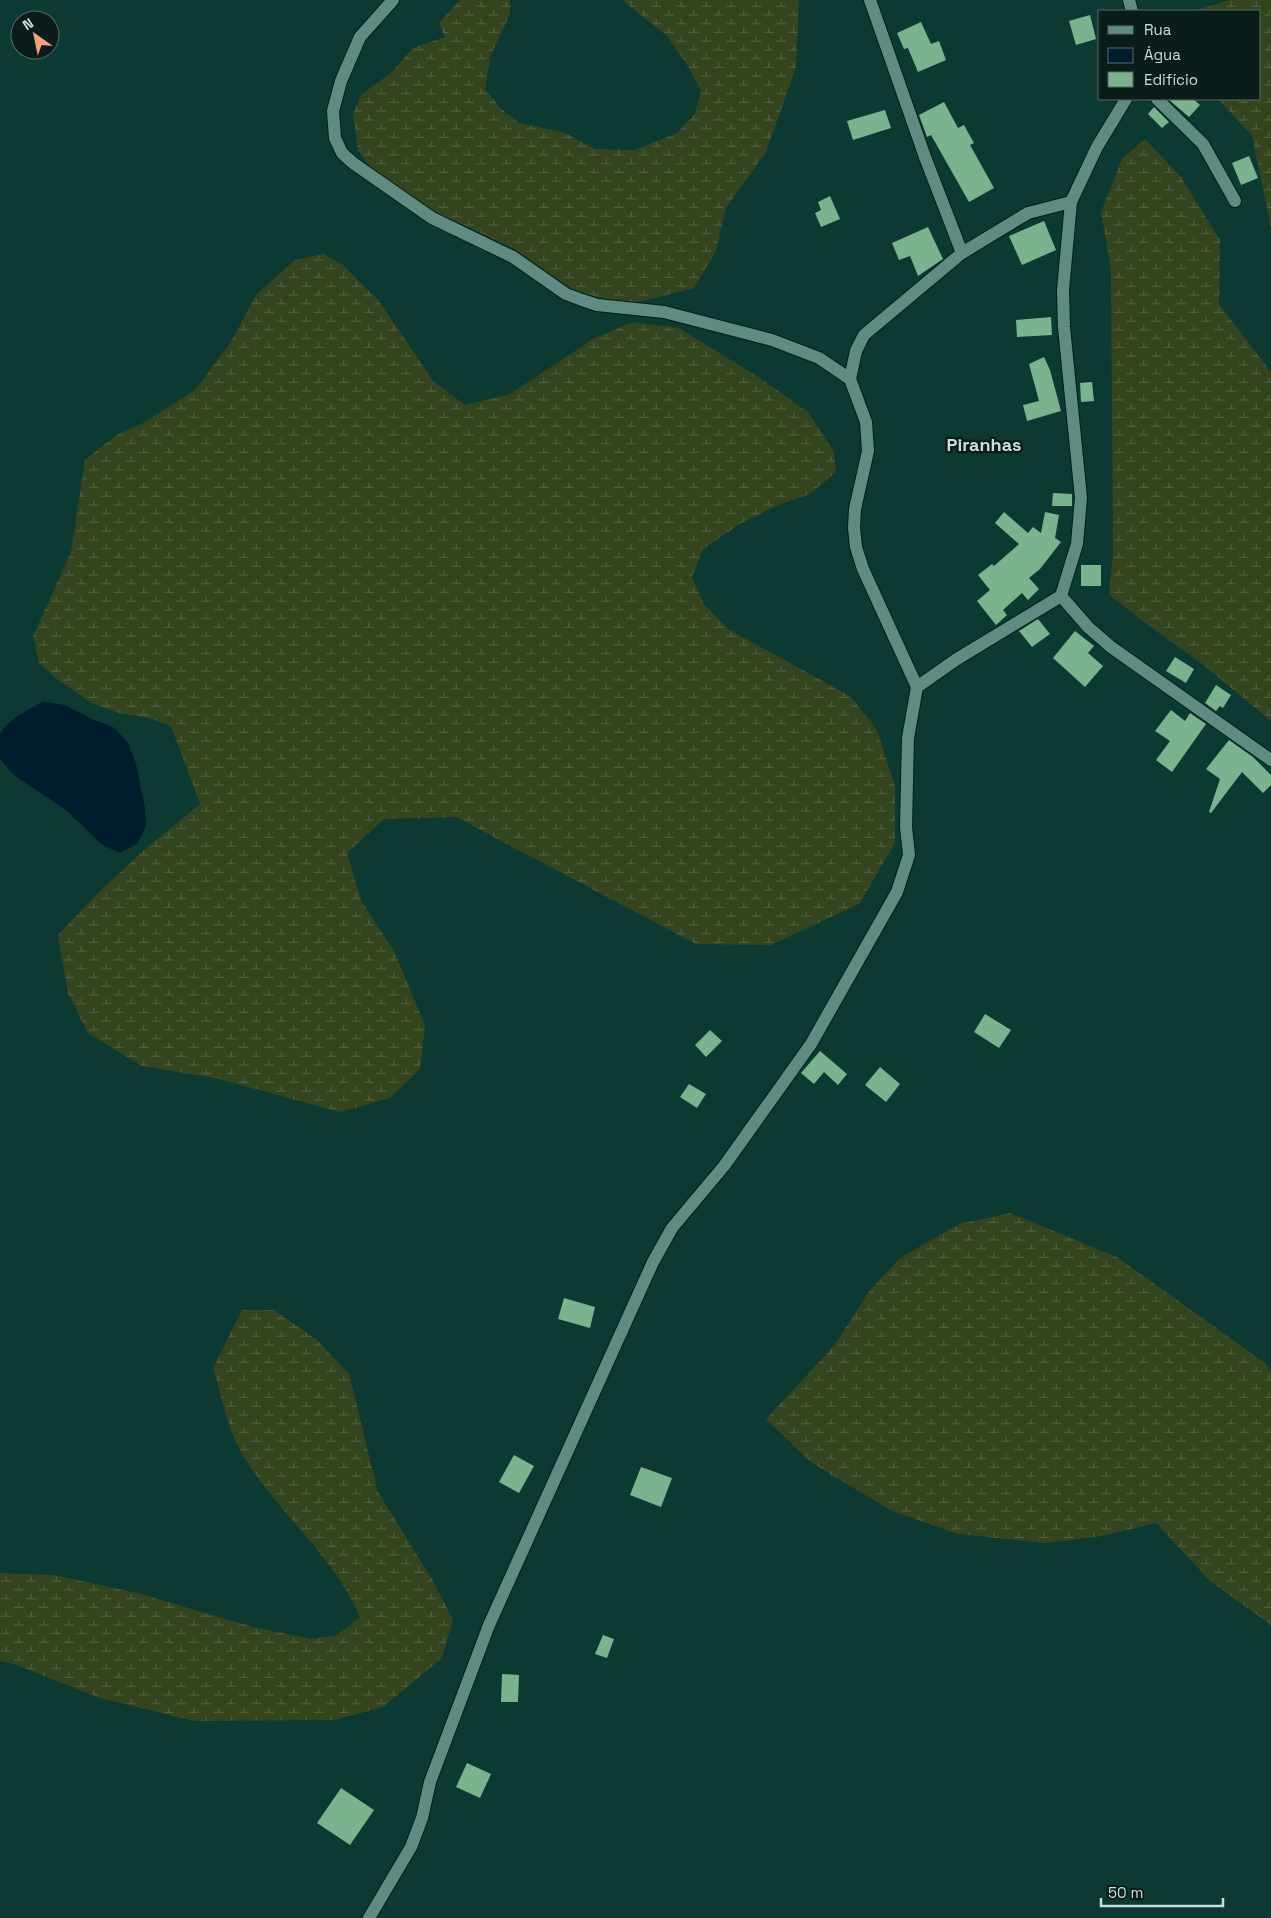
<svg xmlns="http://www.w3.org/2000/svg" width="1271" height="1918" viewBox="0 0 1271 1918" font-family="'Space Grotesk',sans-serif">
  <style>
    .wetland { fill: url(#wetland-marsh) }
    .water { fill: #001d2d }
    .building { fill: #7cb38f }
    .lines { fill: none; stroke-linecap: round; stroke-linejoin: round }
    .minor-casing { stroke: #001f1a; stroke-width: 14 }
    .minor { stroke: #608b83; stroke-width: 12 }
    .labels { text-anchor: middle; stroke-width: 5; stroke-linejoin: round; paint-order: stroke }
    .quarter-label { font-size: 18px; font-weight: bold; fill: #c9dfda; stroke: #0b1d1a }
  </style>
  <defs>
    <pattern id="wetland-marsh" width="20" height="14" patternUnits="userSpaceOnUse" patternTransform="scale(1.25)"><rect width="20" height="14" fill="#34441e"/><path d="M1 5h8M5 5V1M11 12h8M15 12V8" fill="none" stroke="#505f3e"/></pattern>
  </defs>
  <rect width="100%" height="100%" fill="#0d3933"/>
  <path class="wetland" d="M460 0H510V14L491 55 485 89 500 108 519 123 563 132 595 149 635 150 677 133 695 114 701 90 687 65 667 36 622 0H799L796 67 766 152 726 208 715 253 694 288 627 305 575 291 514 249 419 204 376 175 358 150 353 114 361 95 392 72 413 48 445 37 439 23Z
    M1229 0H1271V228L1252 136 1218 99H1260V11H1194Z
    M1145 139 1181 177 1220 240 1219 304 1271 372V721L1201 663 1156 631 1109 595 1113 553 1111 270 1101 212 1122 159Z
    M324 254 343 265 379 301 433 381 465 405 510 394 593 339 633 322 679 328 760 378 809 413 834 452 836 472 810 494 778 505 740 524 703 549 692 577 704 604 728 629 850 696 877 730 895 787V843L859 904 771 945 696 944 456 817 384 819 347 853 361 900 395 953 425 1026 420 1069 390 1098 340 1112 215 1078 142 1066 88 1033 68 993 58 935 96 895 143 851 200 804 171 726 149 718 118 713 92 703 57 679 39 663 33 636 71 552 85 460 115 436 145 422 195 390 231 342 256 295 295 260Z
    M1010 1213 1117 1257 1265 1363 1271 1372V1625L1210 1581 1156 1523 1102 1536 1045 1543 958 1534 892 1511 812 1463 766 1419 834 1346 870 1290 900 1258 959 1224Z
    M242 1310H274L317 1340 349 1374 378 1492 433 1581 453 1619 442 1658 383 1707 335 1720 194 1721 100 1698 14 1664 0 1661V1573L54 1575 137 1593 257 1628 311 1639 337 1635 360 1617C333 1553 272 1509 239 1448 228 1429 220 1390 213 1368Z"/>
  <path class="water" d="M43 702 65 705 92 719 113 727 127 741 136 764 145 808 146 826 137 844 119 853 101 844 66 810 15 776 0 759C0 752 0 742 0 735 4 721 31 708 43 702Z"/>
  <path class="building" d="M1090 15 1096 39 1076 45 1069 21Z
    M921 22 931 44 939 41 946 60 918 72 908 48 904 49 897 33Z
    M1168 99H1193L1200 105 1189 117Z
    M944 102 958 128 964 125 974 143 970 145 994 188 969 202 931 135 927 137 919 115Z
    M1154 107 1169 122 1162 128 1148 114Z
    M885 110 891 128 853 140 847 121Z
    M1249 156 1258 178 1241 185 1232 163Z
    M830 196 840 219 821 227 815 213 821 210 818 202Z
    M1044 221 1056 250 1022 265 1009 236Z
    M928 227 943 259 918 276 910 256 899 260 892 243Z
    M1051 317 1052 335 1017 337 1016 320Z
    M1044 357 1050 370 1061 411 1027 421 1023 405 1039 401 1029 364Z
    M1092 382 1094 401 1081 402 1080 383Z
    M1053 493 1072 494V506H1052Z
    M1004 512 1028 533 1033 527 1041 533 1045 512 1059 515 1055 538 1061 542 1040 569 1029 578 1039 589 1028 600 1022 593 1003 610 1007 615 996 625 977 601 990 590 978 575 992 564 994 566 1019 544 995 523Z
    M1081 565H1101V586H1081Z
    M1038 619 1050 634 1032 647 1019 631Z
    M1075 631 1094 646 1088 653 1103 666 1085 687 1053 658Z
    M1175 657 1194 669 1186 683 1166 671Z
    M1216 685 1231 695 1223 708 1220 706 1216 711 1205 703Z
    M1171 710 1185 721 1190 713 1206 724 1172 772 1156 760 1170 741 1155 731Z
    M1229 740 1253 757 1271 775V785L1263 793 1242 772 1211 813 1209 812 1220 779 1206 769Z
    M985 1014 1011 1030 999 1048 974 1032Z
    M710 1030 722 1041 706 1057 695 1045Z
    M820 1051 847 1074 838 1085 824 1072 814 1084 801 1073Z
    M880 1067 900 1084 886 1102 865 1085Z
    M689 1084 706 1094 697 1108 680 1097Z
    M564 1298 595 1307 590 1328 558 1319Z
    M514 1455 534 1466 519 1493 499 1482Z
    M641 1467 672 1478 661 1507 630 1495Z
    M603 1635 614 1639 607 1658 595 1654Z
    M502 1674 519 1675 518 1702H501Z
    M467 1763 491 1774 480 1798 456 1787Z
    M341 1788 374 1810 350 1845 317 1823Z"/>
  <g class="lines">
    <g class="minor-casing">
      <path id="minor" d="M870 0 925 157 962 253
        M1129 0 1132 11
        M1157 99 1203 144 1235 201
        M850 379 856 351 864 335 962 253 1028 213 1071 202
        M1061 596 1088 627 1111 647 1271 760
        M917 687 957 659 1061 596 1077 544 1081 498 1064 327 1063 290 1071 202 1097 147 1126 99
        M369 1918 411 1847 422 1818 430 1782 489 1625 653 1262 672 1228 724 1166 811 1044 897 892 909 855 906 827 908 738 917 687 863 569 856 547 854 528 855 509 868 451 866 422 850 379 819 358 772 340 664 312 597 305 582 300 566 294 513 257 432 218 353 163 342 153 335 138 333 111 341 81 360 37 393 0"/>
    </g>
    <use href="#minor" class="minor"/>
  </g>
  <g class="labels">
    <g class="quarter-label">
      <text x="984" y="451">Piranhas</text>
    </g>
  </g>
  <rect x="1098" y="10" width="162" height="90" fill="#0b1d1a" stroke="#576b67"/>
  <rect x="1108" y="26" width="25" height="8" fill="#608b83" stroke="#576b67"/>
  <text x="1144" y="35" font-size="15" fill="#c9dfda">Rua</text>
  <rect x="1108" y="48" width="25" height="15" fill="#001d2d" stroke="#576b67"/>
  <text x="1144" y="60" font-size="15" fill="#c9dfda">Água</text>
  <rect x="1108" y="72" width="25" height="15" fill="#7cb38f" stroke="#576b67"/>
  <text x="1144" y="85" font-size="15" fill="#c9dfda">Edifício</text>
  <g transform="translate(35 35) rotate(327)"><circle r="24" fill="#0b1d1a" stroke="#576b67"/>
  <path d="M0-4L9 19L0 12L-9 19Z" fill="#f0a27a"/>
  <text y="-8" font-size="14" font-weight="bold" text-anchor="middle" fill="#c9dfda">N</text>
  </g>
  <path d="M1101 1898v8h122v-8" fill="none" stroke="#c9dfda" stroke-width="2.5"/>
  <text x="1108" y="1898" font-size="15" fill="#c9dfda" stroke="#0b1d1a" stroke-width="4" paint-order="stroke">50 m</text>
</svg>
